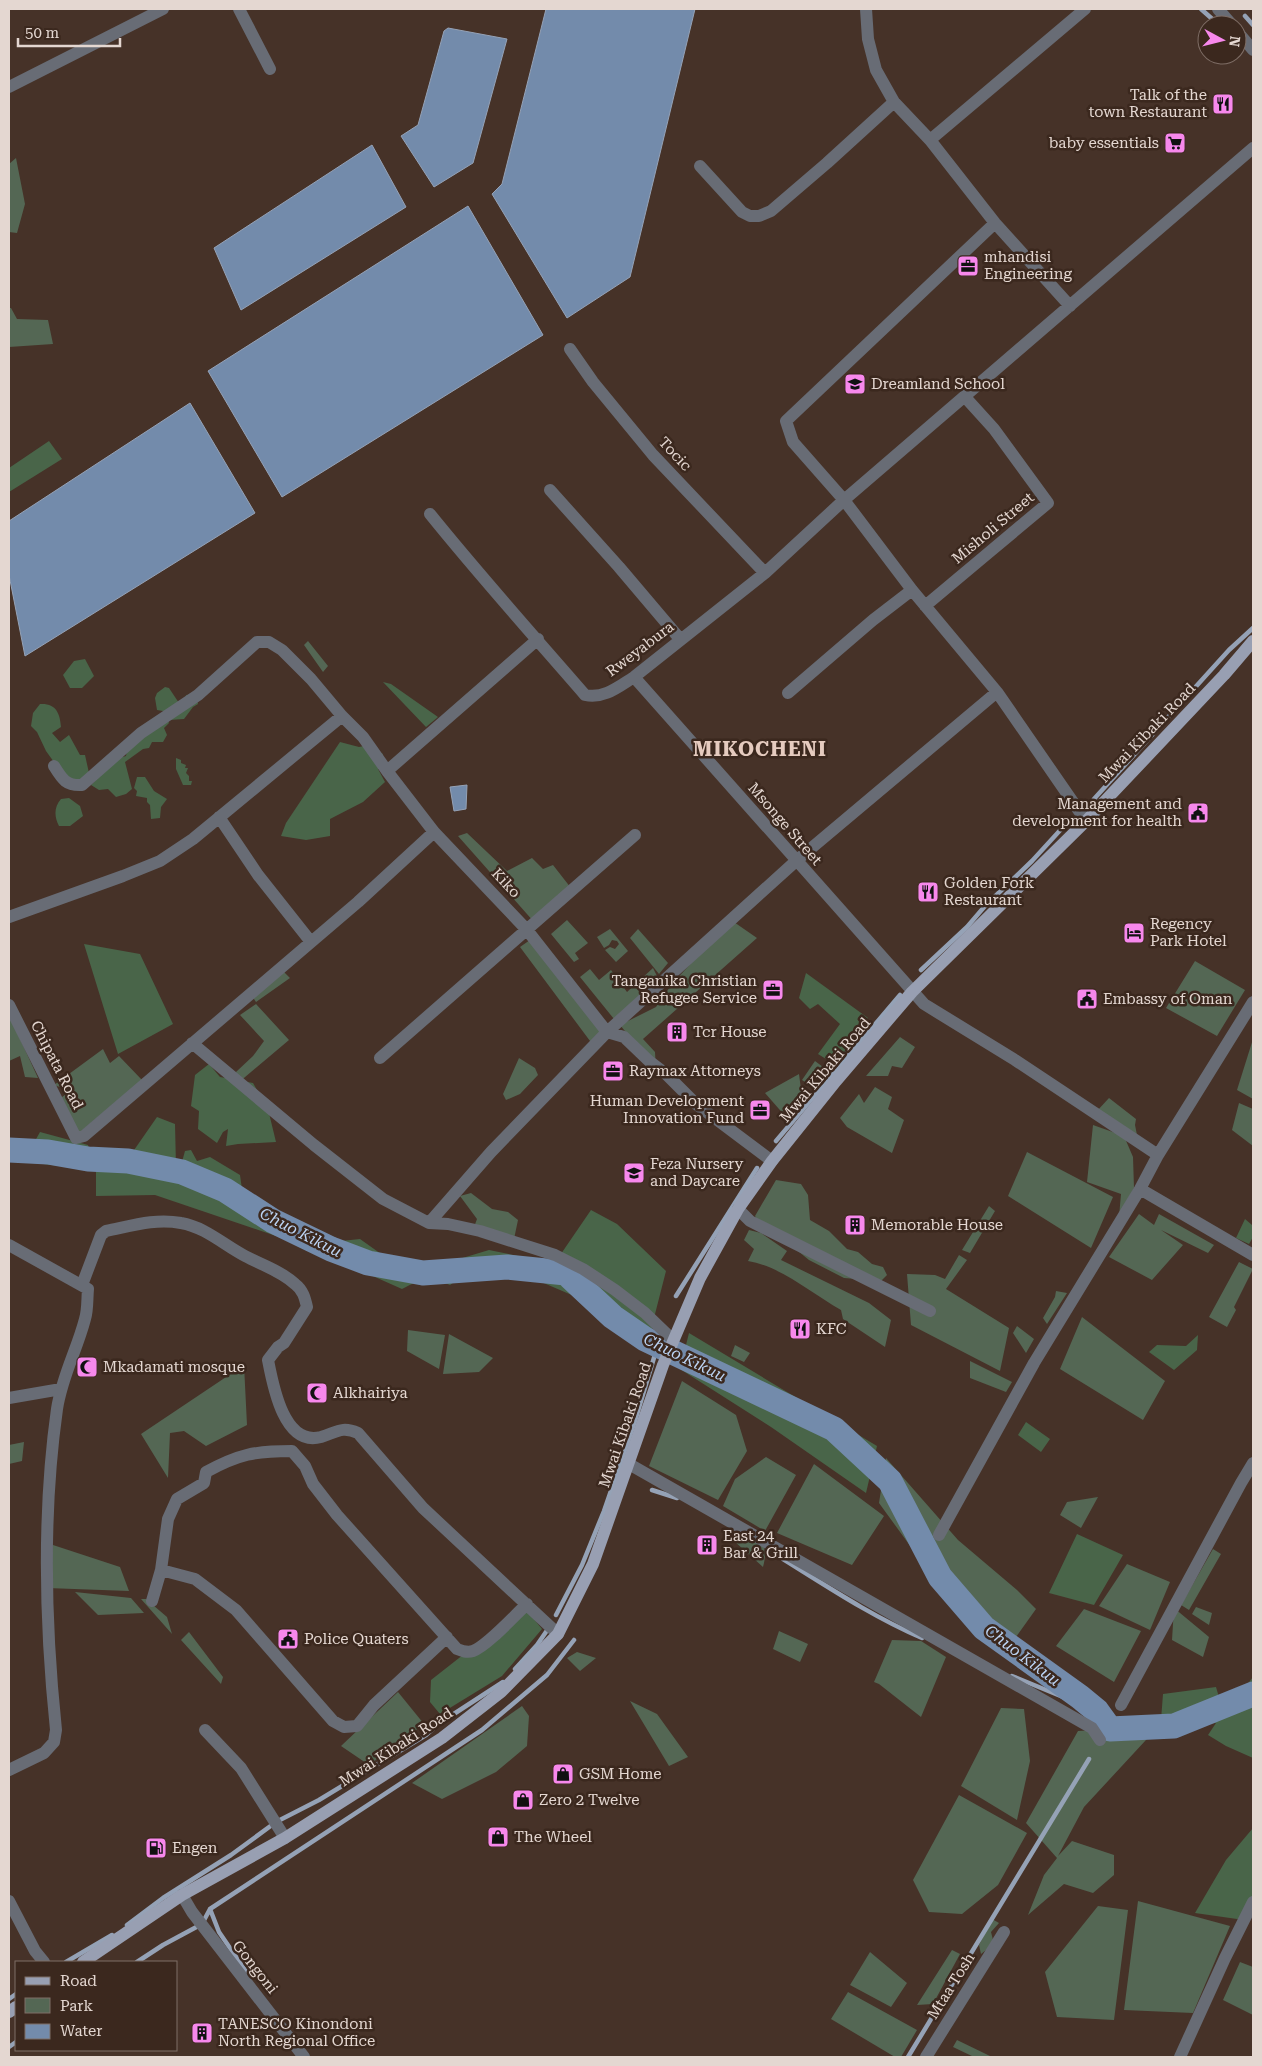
<svg xmlns="http://www.w3.org/2000/svg" width="1262" height="2066" viewBox="0 0 1262 2066" font-family="'Roboto Serif',serif">
  <style>
    .green { fill: #546754 }
    .forest { fill: #496549 }
    .water { fill: #738bab; stroke: #95a2b6 }
    .lines { fill: none; stroke-linecap: round; stroke-linejoin: round }
    .stream { stroke: #95a2b6; stroke-width: 4.5 }
    .river { stroke: #738bab; stroke-width: 25 }
    .minor { stroke: #686c75; stroke-width: 12 }
    .major { stroke: #989fb2; stroke-width: 12 }
    .labels { text-anchor: middle; stroke-width: 5; stroke-linejoin: round; paint-order: stroke }
    .poi-label { font-size: 15px; fill: #e4d7d1; stroke: #3b281e; text-anchor: start }
    .street-label { font-size: 15px; fill: #e4d7d1; stroke: #3b281e }
    .water-label { font-size: 16px; font-style: italic; fill: #bcd4f4; stroke: #3b281e }
    .district-label { font-size: 20px; font-weight: bold; letter-spacing: 1px; fill: #e5cbbf; stroke: #3b281e }
  </style>
  <rect width="100%" height="100%" fill="#463228"/>
  <path class="green" d="M16 158 25 204 17 233 9 232V164Z
    M9 308H11L17 319 48 320 53 344 9 347Z
    M308 641 328 666 323 672 304 645Z
    M467 833 507 871 532 858 543 869 553 865 571 888 534 922 458 836Z
    M567 920 588 943 575 953 579 959 574 962 551 934Z
    M731 920 757 938 643 1039 655 1052 656 1069 620 1025 656 1007 672 984Z
    M610 929 628 951 616 962 605 950 610 947 615 949 619 944 617 941 612 940 609 945 604 948 597 937Z
    M638 929 668 963 659 974 630 938Z
    M530 940 606 1028 593 1045 520 947Z
    M1195 961 1245 990 1217 1036 1166 1008Z
    M653 968 658 978 614 1019 580 977 590 969 599 980 611 970 627 992Z
    M283 971 290 978 256 1002 250 993Z
    M256 1004 289 1040 238 1083 236 1072 253 1056 264 1041 240 1015Z
    M9 1015 38 1078 25 1077 20 1056 9 1061Z
    M900 1037 915 1047 902 1068 892 1066 888 1076H866Z
    M1253 1039V1099L1237 1090Z
    M103 1049 110 1063 119 1056 142 1080 78 1134 59 1099 71 1091 54 1085Z
    M519 1058 535 1068 538 1075 520 1094 506 1100 503 1094Z
    M815 1061 823 1067 811 1086 802 1080Z
    M799 1074 802 1097 786 1117 765 1093Z
    M875 1087 892 1097 888 1109 904 1120 892 1153 847 1127 840 1118 859 1094 864 1103Z
    M1109 1098 1136 1119 1135 1125 1137 1135 1097 1111Z
    M1239 1103 1253 1109V1146L1232 1130Z
    M1093 1125 1124 1136 1133 1157 1134 1188 1119 1217 1121 1194 1087 1182Z
    M1027 1152 1113 1197 1091 1248 1008 1196Z
    M776 1180 801 1184 808 1195 810 1220 829 1231 847 1249 858 1252 872 1264 883 1267 887 1275 881 1281 844 1278 809 1260 793 1247 764 1230 755 1216Z
    M471 1193 492 1209 508 1212 518 1220 514 1239 474 1227 477 1219 460 1196Z
    M989 1206 995 1211 970 1253 962 1250Z
    M1139 1214 1154 1225 1159 1214 1214 1245 1208 1253 1161 1230 1183 1245 1152 1280 1109 1257Z
    M749 1230 761 1233 787 1251 781 1260 869 1303 891 1320 885 1347 843 1319 841 1310C811 1293 782 1267 748 1261L754 1249 744 1240Z
    M959 1255 967 1260 946 1289 1009 1328 1000 1371 911 1325 907 1274 935 1275 945 1279Z
    M1239 1262 1253 1269 1234 1307 1236 1310 1227 1327 1209 1317Z
    M1056 1291 1067 1293 1047 1324 1043 1318 1055 1297Z
    M1082 1317 1165 1381 1143 1420 1060 1369Z
    M1017 1326 1034 1339 1026 1353 1013 1333Z
    M408 1330 445 1335 439 1369 407 1351Z
    M449 1334 493 1358 479 1372 443 1374Z
    M735 1345 750 1353 744 1362 731 1356Z
    M970 1361 1012 1382 1006 1392 970 1378Z
    M244 1365 247 1425 206 1446 184 1431 170 1433 168 1478 141 1434Z
    M682 1381 736 1415 747 1451 718 1500 649 1466Z
    M24 1442 22 1461 9 1464V1445Z
    M766 1457 796 1475 765 1531 723 1506 735 1479Z
    M886 1458 958 1540 1017 1590 1036 1609 1016 1637 978 1611 942 1562 932 1576 879 1503Z
    M814 1464 884 1516 852 1565 777 1533Z
    M1098 1497 1081 1528 1060 1515 1067 1502Z
    M739 1526C758 1539 770 1541 763 1567L734 1541V1533Z
    M53 1545 120 1567 129 1591 47 1588Z
    M1213 1549 1221 1554 1189 1610 1181 1605Z
    M1127 1564 1170 1582 1150 1630 1099 1606Z
    M75 1592 131 1598 144 1613 98 1615Z
    M141 1599H146L167 1617 172 1634Z
    M1196 1607 1212 1613 1209 1625 1192 1614Z
    M1174 1608 1209 1637 1203 1657 1172 1640Z
    M1084 1609 1141 1631 1114 1682 1056 1646Z
    M779 1631 808 1644 800 1662 773 1649Z
    M189 1632 223 1677 221 1684 181 1640Z
    M892 1640 921 1641 946 1657 921 1717 879 1684 874 1682Z
    M577 1652 596 1658 580 1671 567 1658Z
    M398 1692 424 1724 369 1765 341 1746Z
    M630 1701 657 1714 688 1757 669 1766Z
    M522 1706 529 1716 527 1746 496 1772 442 1799 412 1783Z
    M1001 1708 1024 1709 1030 1761 1017 1820 961 1786Z
    M1158 1727 1084 1807 1058 1856 1072 1841 1114 1855V1875L1093 1893 1064 1884 1028 1915 1044 1875 1057 1858 1026 1823 1078 1731Z
    M959 1795 1027 1833 998 1885 962 1914 929 1912 913 1880Z
    M1138 1901 1230 1926 1193 2013 1124 2010Z
    M1098 1906 1128 1910 1114 2020 1057 2017 1045 1972Z
    M992 1919 999 1923 991 1932 994 1944 981 1954 979 1945Z
    M952 1950 960 1954 933 2004 917 2005Z
    M870 1952 907 1983 891 2007 850 1985Z
    M1240 1962 1253 1967V2015L1223 2000Z
    M848 1992 917 2030 901 2057H895L831 2019Z
    M957 2040 990 2056 988 2057H974L953 2047Z"/>
  <path class="forest" d="M49 441 62 459 9 492V468Z
    M85 659 94 676 82 688H70L63 675 74 661Z
    M383 682 391 684 438 717 426 727Z
    M165 687 169 688 179 703 185 700 186 695 196 694 198 704 193 707 184 719 169 720V712L157 710 155 698 157 693Z
    M40 704C56 703 60 713 61 727L52 733 60 742 69 735 80 755H85L89 773 77 785 69 783 46 751 37 732 31 726 33 713Z
    M167 717 169 723 164 728 167 735 163 742H152L149 748 143 749 125 762 132 789 126 794 116 797 108 789 99 790 91 785 119 758 126 756 127 750Z
    M340 742 359 747 369 745 383 754 378 769 385 782 363 802 330 819V836L306 840 281 836 286 823Z
    M176 758 181 760V763L186 765 185 768H188L186 773 189 776V781H192L191 785H183L176 769Z
    M137 777H145L154 791 167 799 161 807 160 818 151 819 150 805 147 802V798L136 796 137 791 134 788Z
    M69 798 80 806 83 816 70 826H59C54 816 54 807 61 799Z
    M84 944 140 954 173 1024 118 1054Z
    M806 973 868 1018 844 1043 848 1049 834 1064 818 1054 840 1024 818 1004 810 1009 799 998Z
    M209 1064 220 1077 253 1083 268 1109 276 1142 238 1144 226 1146 228 1129 223 1132 217 1143 198 1129 199 1111 191 1106 195 1075Z
    M157 1117 175 1124 176 1166 180 1169 185 1151 191 1150 197 1161 210 1157 240 1175 243 1196 283 1216 276 1236 155 1195 96 1196V1170L34 1163 27 1154H9V1139L35 1141 40 1132 88 1145 95 1168 107 1167 106 1162 132 1153Z
    M591 1210 617 1224 666 1271 654 1318 650 1346 595 1305 525 1275H464L450 1285C430 1277 421 1279 402 1289L303 1245 360 1239 391 1261 426 1269 489 1250 523 1257 552 1267Z
    M1245 1219 1252 1225 1253 1220V1237L1249 1244 1236 1238Z
    M689 1333 877 1446 866 1493 771 1427 680 1369Z
    M1198 1335 1197 1350 1174 1370 1149 1352 1157 1345 1186 1346Z
    M1026 1422 1050 1439 1041 1452 1018 1435Z
    M1077 1534 1123 1555 1094 1605 1049 1593Z
    M524 1607 542 1629 502 1676 440 1714 430 1702 431 1680Z
    M1253 1677V1758L1226 1746 1208 1735 1216 1723 1191 1725 1161 1720 1163 1694 1216 1687 1224 1714Z
    M1253 1828V1900L1244 1920 1195 1913 1226 1860Z"/>
  <path class="water" d="M546 9H695L630 277 567 318 492 194 502 184Z
    M448 28 507 39 473 163 434 187 401 136 418 125 444 31Z
    M372 145 406 207 241 310 214 248Z
    M468 206 543 335 282 497 208 371Z
    M190 403 255 513 25 656 9 575V521Z
    M467 785 466 809 454 811 450 787Z"/>
  <g class="lines">
    <path class="stream" d="M1201 9 1219 25
      M1245 16 1253 25
      M1094 799 1229 650 1253 628
      M921 970 967 927 985 906 1032 861 1064 826
      M776 1141 900 995
      M676 1296 757 1168
      M652 1490 677 1498
      M783 1559C828 1587 873 1617 922 1638
      M556 1615 582 1565 604 1511 635 1421 662 1331
      M515 1669 537 1645 548 1629
      M1012 1676 1097 1711
      M443 1721 503 1682
      M210 1909 219 1932 247 1973
      M127 1925 163 1898 231 1855 276 1822 319 1800 426 1735 436 1726
      M66 1962 112 1935
      M137 1962 163 1945 202 1924 210 1909 482 1730 547 1675 574 1640
      M9 1999 16 1994
      M9 2047 16 2042
      M908 2057 1089 1759"/>
    <path class="river" d="M9 1150 48 1152 88 1159 128 1161 182 1172 225 1190 273 1221 331 1249 368 1263 423 1273 507 1267 566 1273 613 1317 645 1339 834 1429 890 1481 940 1577 984 1628 1080 1697 1097 1711 1110 1729 1174 1726 1253 1694"/>
    <path class="minor" d="M239 9 270 69
      M866 9 868 39 876 70 894 102 930 140 995 223 1070 306
      M1218 9 1232 25
      M1237 31 1253 50
      M9 87 163 9
      M930 140 1085 9
      M700 166 742 212 750 216H759L771 211 827 163 894 102
      M995 223 786 421 793 442 844 500 912 590 997 692 1086 821
      M570 349 593 382 653 455 765 573
      M550 490 619 567 680 639
      M430 514C480 576 533 635 585 695 604 699 618 687 634 677L765 573 844 500 1253 148
      M925 606C966 572 1007 537 1048 503L994 429 965 397
      M634 677 924 1004 1015 1060 1158 1155
      M788 693 873 620 912 590
      M54 766C62 779 66 786 82 785L141 733 198 695 257 642H269L282 650 311 679 342 716 363 737 387 771 434 832 527 930 607 1032 624 1037 649 1061 666 1074 696 1104 772 1161
      M387 771 538 639
      M219 817 258 875 311 942
      M9 917 123 876 160 861 193 839 342 716
      M9 1005 76 1138 84 1136 358 902 434 832
      M192 1043 314 1145 383 1199 429 1223 448 1224 480 1231 555 1255 583 1269 615 1290 645 1313 673 1340
      M380 1058 635 835
      M1140 1189 1253 1255
      M738 1209 750 1221 930 1311
      M429 1223 491 1152 607 1032 796 861 997 692
      M9 1245 88 1289C87 1299 88 1309 85 1319 77 1350 62 1376 57 1409 42 1515 45 1624 56 1730L54 1742 44 1753 9 1770
      M82 1285 101 1235 106 1231C131 1226 155 1218 181 1223 205 1227 224 1245 245 1256 262 1265 281 1271 295 1284 303 1290 305 1298 307 1307L284 1343 278 1347 268 1360C273 1386 284 1447 321 1437 337 1432 342 1426 358 1433L423 1508 558 1634
      M9 1398 61 1389
      M629 1464 1092 1728 1100 1740
      M939 1535 1034 1363 1140 1189 1158 1155 1253 1002
      M161 1570 168 1519 177 1499 204 1483 206 1472C239 1454 255 1451 292 1451L305 1466 313 1484 337 1515 457 1649C462 1651 467 1653 473 1651 487 1646 515 1615 527 1604
      M152 1601 161 1570 195 1579 236 1610 333 1721 344 1727 357 1726 374 1705 447 1637
      M1121 1705 1241 1483 1253 1463
      M205 1730 241 1768 285 1838
      M182 1895 192 1912 304 2057
      M9 1901 35 1951 44 1962
      M926 2057 1004 1932
      M1180 2057 1225 1958 1253 1902"/>
    <path class="major" d="M83 1962 182 1895 285 1838 442 1738 501 1692 558 1634 593 1564 663 1365 700 1278 738 1209 772 1161 836 1081 912 992 1086 821 1224 675 1253 641
      M9 2012 16 2007"/>
  </g>
  <defs>
    <g id="restaurant-square" transform="scale(1.125)"><rect x="-9" y="-9" width="18" height="18" rx="4" fill="#f788ec" stroke="#3b281e"/><path d="M-5-6h1v4h1v-4h1v4h1v-4h1v5L-1.5 .5V6h-2V.5L-5-1ZM5-6V6H3V1.5H1.5Q1.5-4 5-6Z" fill="#111"/></g>
    <g id="supermarket-square" transform="scale(1.125)"><rect x="-9" y="-9" width="18" height="18" rx="4" fill="#f788ec" stroke="#3b281e"/><path d="M-6-5.5h2.5l.6 2H6L4.5 2H-2.5L-4.4-4H-6ZM-1.5 3.2a1.3 1.3 0 1 0 .1 0ZM3 3.2a1.3 1.3 0 1 0 .1 0Z" fill="#111"/></g>
    <g id="office-square" transform="scale(1.125)"><rect x="-9" y="-9" width="18" height="18" rx="4" fill="#f788ec" stroke="#3b281e"/><path d="M-6-3h4V-5.5h4V-3h4V5H-6ZM-1-4.5V-3h2v-1.5ZM-6 0V1H6V0Z" fill="#111"/></g>
    <g id="school-square" transform="scale(1.125)"><rect x="-9" y="-9" width="18" height="18" rx="4" fill="#f788ec" stroke="#3b281e"/><path d="M0-5L7-2L0 1L-7-2ZM-4 1L0 2.5L4 1V4Q0 6-4 4Z" fill="#111"/></g>
    <g id="civic-square" transform="scale(1.125)"><rect x="-9" y="-9" width="18" height="18" rx="4" fill="#f788ec" stroke="#3b281e"/><path d="M-.6-6.5H3V-4.5H.6V-3L4-1V1h2V6H-6V1h2V-1L-.6-3ZM-1.2 2.5V6h2.4V2.5Z" fill="#111"/></g>
    <g id="hotel-square" transform="scale(1.125)"><rect x="-9" y="-9" width="18" height="18" rx="4" fill="#f788ec" stroke="#3b281e"/><path d="M-6-4.5h1.5V1H6V5H4.5V3h-9V5H-6ZM-4 0a1.8 1.8 0 1 1 3.6 0ZM.5 0V-2.5h3Q6-2.5 6 0Z" fill="#111"/></g>
    <g id="building-square" transform="scale(1.125)"><rect x="-9" y="-9" width="18" height="18" rx="4" fill="#f788ec" stroke="#3b281e"/><path d="M-4-6H4V6H1V3H-1V6H-4ZM-2.5-4.3h1.7v1.8h-1.7ZM.8-4.3h1.7v1.8H.8ZM-2.5-1h1.7V.8h-1.7ZM.8-1h1.7V.8H.8Z" fill="#111"/></g>
    <g id="mosque-square" transform="scale(1.125)"><rect x="-9" y="-9" width="18" height="18" rx="4" fill="#f788ec" stroke="#3b281e"/><path d="M3.5-4.9A6 6 0 1 0 3.5 4.9A5 5 0 1 1 3.5-4.9Z" fill="#111"/></g>
    <g id="shop-square" transform="scale(1.125)"><rect x="-9" y="-9" width="18" height="18" rx="4" fill="#f788ec" stroke="#3b281e"/><path d="M-5-2.5h2.3a2.7 3.5 0 0 1 5.4 0H5L5.5 6h-11ZM-1.5-2.5h3a1.5 2.3 0 0 0-3 0Z" fill="#111"/></g>
    <g id="fuel-square" transform="scale(1.125)"><rect x="-9" y="-9" width="18" height="18" rx="4" fill="#f788ec" stroke="#3b281e"/><path d="M-5.5-6h7V0h2V4h1.3V-2.5L3-4.5l.8-.8L6-3V5H2.5V1h-1V6h-7ZM-4.2-4.7v3.2H.2V-4.7Z" fill="#111"/></g>
  </defs>
  <g fill-rule="evenodd">
    <use href="#restaurant-square" x="1223" y="104"/>
    <use href="#supermarket-square" x="1175" y="143"/>
    <use href="#office-square" x="968" y="266"/>
    <use href="#school-square" x="855" y="384"/>
    <use href="#civic-square" x="1198" y="813"/>
    <use href="#restaurant-square" x="928" y="892"/>
    <use href="#hotel-square" x="1134" y="933"/>
    <use href="#office-square" x="773" y="990"/>
    <use href="#civic-square" x="1087" y="999"/>
    <use href="#building-square" x="677" y="1032"/>
    <use href="#office-square" x="613" y="1071"/>
    <use href="#office-square" x="760" y="1110"/>
    <use href="#school-square" x="634" y="1173"/>
    <use href="#building-square" x="855" y="1225"/>
    <use href="#restaurant-square" x="800" y="1329"/>
    <use href="#mosque-square" x="87" y="1367"/>
    <use href="#mosque-square" x="317" y="1393"/>
    <use href="#building-square" x="707" y="1545"/>
    <use href="#civic-square" x="288" y="1639"/>
    <use href="#shop-square" x="563" y="1774"/>
    <use href="#shop-square" x="523" y="1800"/>
    <use href="#shop-square" x="498" y="1837"/>
    <use href="#fuel-square" x="156" y="1848"/>
    <use href="#building-square" x="202" y="2033"/>
  </g>
  <g class="labels">
    <g class="poi-label">
      <text x="1207" y="100" text-anchor="end">Talk of the<tspan x="1207" dy="17">town Restaurant</tspan></text>
      <text x="1159" y="148" text-anchor="end">baby essentials</text>
      <text x="984" y="262">mhandisi<tspan x="984" dy="17">Engineering</tspan></text>
      <text x="871" y="389">Dreamland School</text>
      <text x="1182" y="809" text-anchor="end">Management and<tspan x="1182" dy="17">development for health</tspan></text>
      <text x="944" y="888">Golden Fork<tspan x="944" dy="17">Restaurant</tspan></text>
      <text x="1150" y="929">Regency<tspan x="1150" dy="17">Park Hotel</tspan></text>
      <text x="757" y="986" text-anchor="end">Tanganika Christian<tspan x="757" dy="17">Refugee Service</tspan></text>
      <text x="1103" y="1004">Embassy of Oman</text>
      <text x="693" y="1037">Tcr House</text>
      <text x="629" y="1076">Raymax Attorneys</text>
      <text x="744" y="1106" text-anchor="end">Human Development<tspan x="744" dy="17">Innovation Fund</tspan></text>
      <text x="650" y="1169">Feza Nursery<tspan x="650" dy="17">and Daycare</tspan></text>
      <text x="871" y="1230">Memorable House</text>
      <text x="816" y="1334">KFC</text>
      <text x="103" y="1372">Mkadamati mosque</text>
      <text x="333" y="1398">Alkhairiya</text>
      <text x="723" y="1541">East 24<tspan x="723" dy="17">Bar &amp; Grill</tspan></text>
      <text x="304" y="1644">Police Quaters</text>
      <text x="579" y="1779">GSM Home</text>
      <text x="539" y="1805">Zero 2 Twelve</text>
      <text x="514" y="1842">The Wheel</text>
      <text x="172" y="1853">Engen</text>
      <text x="218" y="2029">TANESCO Kinondoni<tspan x="218" dy="17">North Regional Office</tspan></text>
    </g>
    <g class="street-label">
      <text transform="translate(675 454) rotate(47)" y="5">Tocic</text>
      <text transform="translate(993 528) rotate(-40)" y="5">Misholi Street</text>
      <text transform="translate(640 649) rotate(-37)" y="5">Rweyabura</text>
      <text transform="translate(1147 733) rotate(-46)" y="5">Mwai Kibaki Road</text>
      <text transform="translate(785 824) rotate(49)" y="5">Msonge Street</text>
      <text transform="translate(506 883) rotate(47)" y="5">Kiko</text>
      <text transform="translate(57 1065) rotate(63)" y="5">Chipata Road</text>
      <text transform="translate(825 1070) rotate(-50)" y="5">Mwai Kibaki Road</text>
      <text transform="translate(625 1425) rotate(-71)" y="5">Mwai Kibaki Road</text>
      <text transform="translate(396 1747) rotate(-33)" y="5">Mwai Kibaki Road</text>
      <text transform="translate(255 1967) rotate(52)" y="5">Gongoni</text>
      <text transform="translate(951 1986) rotate(-58)" y="5">Mtaa Tosh</text>
    </g>
    <g class="water-label">
      <text transform="translate(301 1232) rotate(27)" y="6">Chuo Kikuu</text>
      <text transform="translate(685 1357) rotate(26)" y="6">Chuo Kikuu</text>
      <text transform="translate(1023 1655) rotate(37)" y="6">Chuo Kikuu</text>
    </g>
    <g class="district-label">
      <text x="760" y="756">MIKOCHENI</text>
    </g>
  </g>
  <rect width="1262" height="2066" fill="none" stroke="#e4d7d1" stroke-width="20"/>
  <rect x="15" y="1961" width="162" height="90" fill="#3b281e" stroke="#7f6e66"/>
  <rect x="25" y="1977" width="25" height="8" fill="#989fb2" stroke="#7f6e66"/>
  <text x="60" y="1986" font-size="15" fill="#e4d7d1">Road</text>
  <rect x="25" y="1998" width="25" height="15" fill="#546754" stroke="#7f6e66"/>
  <text x="60" y="2011" font-size="15" fill="#e4d7d1">Park</text>
  <rect x="25" y="2024" width="25" height="15" fill="#738bab" stroke="#7f6e66"/>
  <text x="60" y="2036" font-size="15" fill="#e4d7d1">Water</text>
  <g transform="translate(1222 40) rotate(97)"><circle r="24" fill="#3b281e" stroke="#7f6e66"/>
  <path d="M0-4L9 19L0 12L-9 19Z" fill="#f788ec"/>
  <text y="-8" font-size="14" font-weight="bold" text-anchor="middle" fill="#e4d7d1">N</text>
  </g>
  <path d="M18 38v8h102v-8" fill="none" stroke="#e4d7d1" stroke-width="2.5"/>
  <text x="25" y="38" font-size="15" fill="#e4d7d1" stroke="#3b281e" stroke-width="4" paint-order="stroke">50 m</text>
</svg>
